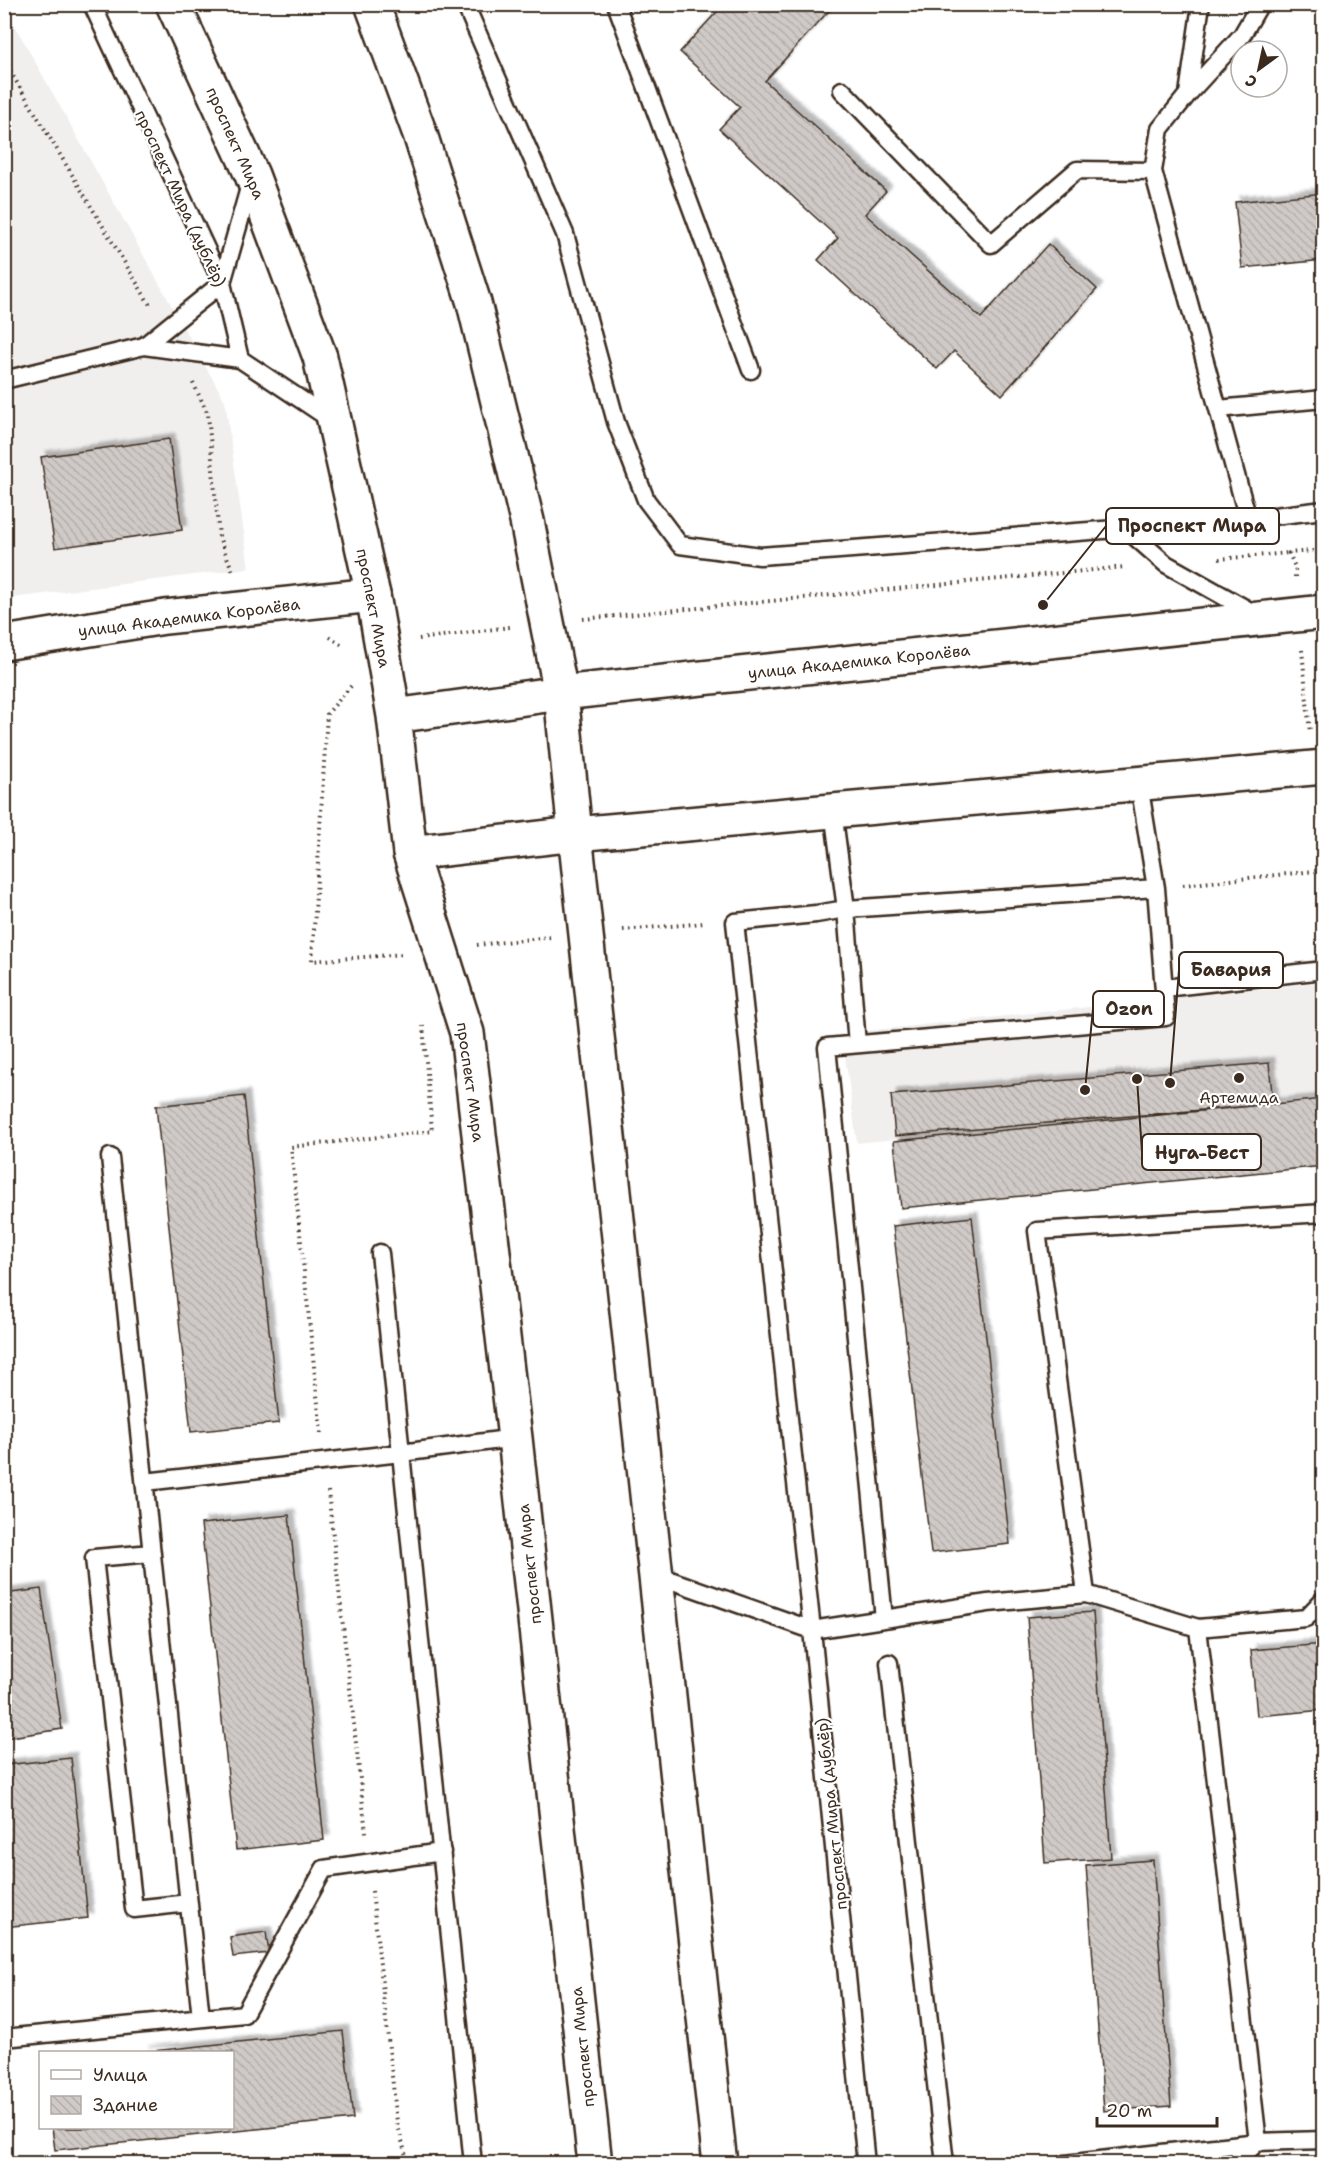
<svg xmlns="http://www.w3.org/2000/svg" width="1328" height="2168" viewBox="0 0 1328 2168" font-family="'Shantell Sans',sans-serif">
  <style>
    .built { fill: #f1efee }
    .building { fill: url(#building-back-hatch); stroke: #3b2a1e; stroke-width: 1.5; filter: url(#shadow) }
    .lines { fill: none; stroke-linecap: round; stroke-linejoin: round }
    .service-casing { stroke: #3b2a1e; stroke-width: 21 }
    .minor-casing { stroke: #3b2a1e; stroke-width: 38 }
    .tertiary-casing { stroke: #3b2a1e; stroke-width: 38 }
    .secondary-casing { stroke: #3b2a1e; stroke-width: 38 }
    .path { stroke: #3b2a1e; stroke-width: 4; stroke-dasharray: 1.5 4.5; stroke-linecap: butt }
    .service { stroke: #fff; stroke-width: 16 }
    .minor { stroke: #fff; stroke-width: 33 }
    .tertiary { stroke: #fff; stroke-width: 33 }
    .secondary { stroke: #fff; stroke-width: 33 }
    .poi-dot { fill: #3b2a1e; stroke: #fff; stroke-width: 2 }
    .labels { text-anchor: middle; stroke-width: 4.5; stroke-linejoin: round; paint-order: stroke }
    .street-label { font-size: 16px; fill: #3b2a1e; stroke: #fff }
    .poi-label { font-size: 16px; fill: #3b2a1e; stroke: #fff }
    .leader { fill: none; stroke: #3b2a1e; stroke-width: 2 }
    .callout-dot { fill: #3b2a1e; stroke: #fff; stroke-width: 2 }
    .callout { fill: #fff; stroke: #3b2a1e; stroke-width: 2 }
    .callout-label { font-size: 18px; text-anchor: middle; font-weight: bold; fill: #3b2a1e }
  </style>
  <defs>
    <pattern id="building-back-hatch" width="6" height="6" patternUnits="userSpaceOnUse" patternTransform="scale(1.5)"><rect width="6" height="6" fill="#cfcac7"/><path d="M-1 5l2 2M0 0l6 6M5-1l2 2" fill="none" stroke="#b3aeaa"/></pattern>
    <filter id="shadow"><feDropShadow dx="5.5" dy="-5.5" stdDeviation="1.5" flood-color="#0004"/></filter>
  </defs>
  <rect width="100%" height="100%" fill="#fff"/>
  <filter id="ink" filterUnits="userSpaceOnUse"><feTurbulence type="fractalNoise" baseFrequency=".0167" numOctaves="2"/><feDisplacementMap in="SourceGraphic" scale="12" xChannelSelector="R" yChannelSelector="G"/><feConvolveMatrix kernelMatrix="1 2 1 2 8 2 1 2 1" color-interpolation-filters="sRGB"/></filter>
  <g filter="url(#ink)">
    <path class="built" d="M5 8 225 401 249 568 5 599Z
      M1323 982V1096L857 1143 844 1050 856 1032Z"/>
    <path class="building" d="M724 4H835L765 81 886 191 865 214 981 318 1048 244 1097 289 1002 395 954 351 937 369 818 260 838 238 719 129 740 107 680 52Z
      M1324 193V260L1242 268 1235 202Z
      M169 439 182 530 55 548 41 457Z
      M1269 1063 1273 1104 895 1136 891 1095Z
      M244 1096 279 1423 191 1432 156 1106Z
      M1324 1099V1166L901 1208 894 1141Z
      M972 1217 1010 1544 931 1553 893 1226Z
      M289 1515 324 1840 236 1850 201 1524Z
      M41 1589 62 1729 4 1738V1594Z
      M1093 1612 1111 1858 1045 1863 1027 1617Z
      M1324 1644V1710L1257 1716 1251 1650Z
      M71 1758 88 1918 4 1927V1765Z
      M1153 1860 1171 2106 1104 2111 1086 1865Z
      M266 1932 269 1953 233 1957 230 1937Z
      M343 2031 353 2119 55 2150 52 2128H232V2052H143Z"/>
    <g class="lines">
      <g class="service-casing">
        <path id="service" d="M92 4 222 283 240 359 333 421
          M465 4 565 234 616 422 646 500 680 545 760 556 1248 519 1324 510
          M616 4 751 370
          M842 90 991 244 1077 170 1153 171
          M1188 94 1201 4
          M144 346 222 283 251 181
          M4 380 144 346 240 359
          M1218 409 1324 399
          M1248 519 1153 171 1160 129 1188 94 1242 35 1260 4
          M1125 528 1166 564 1257 615
          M833 811 846 909 857 1044
          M1164 988 1324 970
          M110 1157 201 2018
          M145 1482 401 1453 380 1253
          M152 1553 94 1558 134 1909 189 1903
          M656 1575 812 1630 988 1603 1086 1594 1037 1231 1324 1213
          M1086 1594 1198 1628 1306 1618 1324 1599
          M884 1619 827 1047 1166 1017 1156 888 1139 784
          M1198 1628 1258 2142 1233 2164
          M889 1663 945 2164
          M4 2038 244 2014 324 1869 442 1852
          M473 2164 401 1453 515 1438
          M866 2164 812 1630 735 922 816 914 846 909 1156 888
          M1065 2164 1258 2142 1324 2140"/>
      </g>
      <g class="minor-casing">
        <path id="minor" d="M4 643 165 617 373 595"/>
      </g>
      <g class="tertiary-casing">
        <path id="tertiary" d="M575 834 720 2164
          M410 853 467 1033 515 1438 595 2164"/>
      </g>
      <g class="secondary-casing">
        <path id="secondary" d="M173 4 252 175 320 357 373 595 394 716 410 853 575 834 1324 767
          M372 4 420 134 474 303 527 521 561 693 575 834
          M394 716 561 693 1324 612"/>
      </g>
      <path class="path" d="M4 61 150 305
        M193 383 208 414 219 537 233 572
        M1219 559 1289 553
        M1295 577V567L1289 553 1324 550
        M583 619 1125 567
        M330 637 344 646
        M419 639 510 627
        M1302 650 1310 733
        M351 686 327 714 312 961 404 954
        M1318 806 1324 846
        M1183 885 1324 870
        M623 930 705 923
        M477 945 550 937
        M321 1433 291 1147 432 1131 423 1026
        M328 1491 366 1833
        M372 1891 397 2122 408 2164"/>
      <use href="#service" class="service"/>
      <use href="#minor" class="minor"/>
      <use href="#tertiary" class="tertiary"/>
      <use href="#secondary" class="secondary"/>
    </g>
  </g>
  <circle class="poi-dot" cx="1239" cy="1078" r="6"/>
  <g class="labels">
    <g class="street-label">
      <text transform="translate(236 143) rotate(66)" y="6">проспект Мира</text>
      <text transform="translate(181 198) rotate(65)" y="6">проспект Мира (дублёр)</text>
      <text transform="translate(374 608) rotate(79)" y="6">проспект Мира</text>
      <text transform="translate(189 617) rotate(-7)" y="6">улица Академика Королёва</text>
      <text transform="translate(859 661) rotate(-6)" y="6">улица Академика Королёва</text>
      <text transform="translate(471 1082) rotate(82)" y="6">проспект Мира</text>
      <text transform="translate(529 1564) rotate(-96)" y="6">проспект Мира</text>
      <text transform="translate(831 1814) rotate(-96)" y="6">проспект Мира (дублёр)</text>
      <text transform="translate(582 2047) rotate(-96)" y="6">проспект Мира</text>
    </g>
    <g class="poi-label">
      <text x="1239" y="1103">Артемида</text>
    </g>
  </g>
  <path class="leader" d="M1043 605L1106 526M1170 1083L1179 970M1085 1090L1093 1009M1137 1079L1142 1152"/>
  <g class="callout-dot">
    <circle cx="1043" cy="605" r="6"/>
    <circle cx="1170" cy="1083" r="6"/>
    <circle cx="1085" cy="1090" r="6"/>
    <circle cx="1137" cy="1079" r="6"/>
  </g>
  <g class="callout">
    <rect x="1106" y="508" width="173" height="36" rx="6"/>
    <rect x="1179" y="952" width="104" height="36" rx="6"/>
    <rect x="1093" y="991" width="71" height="36" rx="6"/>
    <rect x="1142" y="1134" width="119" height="36" rx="6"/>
  </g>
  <g class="callout-label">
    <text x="1192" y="532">Проспект Мира</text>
    <text x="1231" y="976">Бавария</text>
    <text x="1129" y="1015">Ozon</text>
    <text x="1202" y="1159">Нуга-Бест</text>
  </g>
  <rect width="1328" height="2168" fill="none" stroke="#fff" stroke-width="24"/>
  <rect x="12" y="12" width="1304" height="2144" fill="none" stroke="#3b2a1e" stroke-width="2" filter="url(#ink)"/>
  <rect x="39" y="2051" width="195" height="78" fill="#ffffff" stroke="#b1aaa5" stroke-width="1.5"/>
  <rect x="51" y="2070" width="30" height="9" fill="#ffffff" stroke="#b1aaa5" stroke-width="1.5"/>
  <text x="93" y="2081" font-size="18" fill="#3b2a1e">Улица</text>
  <rect x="51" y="2096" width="30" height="18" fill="url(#building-back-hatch)" stroke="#b1aaa5" stroke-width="1.5"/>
  <text x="93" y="2111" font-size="18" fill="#3b2a1e">Здание</text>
  <g transform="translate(1259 69) rotate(213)"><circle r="28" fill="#ffffff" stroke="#b1aaa5" stroke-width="1.5"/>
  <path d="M0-4.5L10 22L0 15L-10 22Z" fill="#3b2a1e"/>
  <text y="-9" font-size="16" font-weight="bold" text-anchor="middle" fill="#3b2a1e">С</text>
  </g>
  <path d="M1097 2117v9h120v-9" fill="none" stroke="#3b2a1e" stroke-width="3"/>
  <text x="1106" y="2117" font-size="18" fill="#3b2a1e" stroke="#ffffff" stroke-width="4.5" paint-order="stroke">20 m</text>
</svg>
